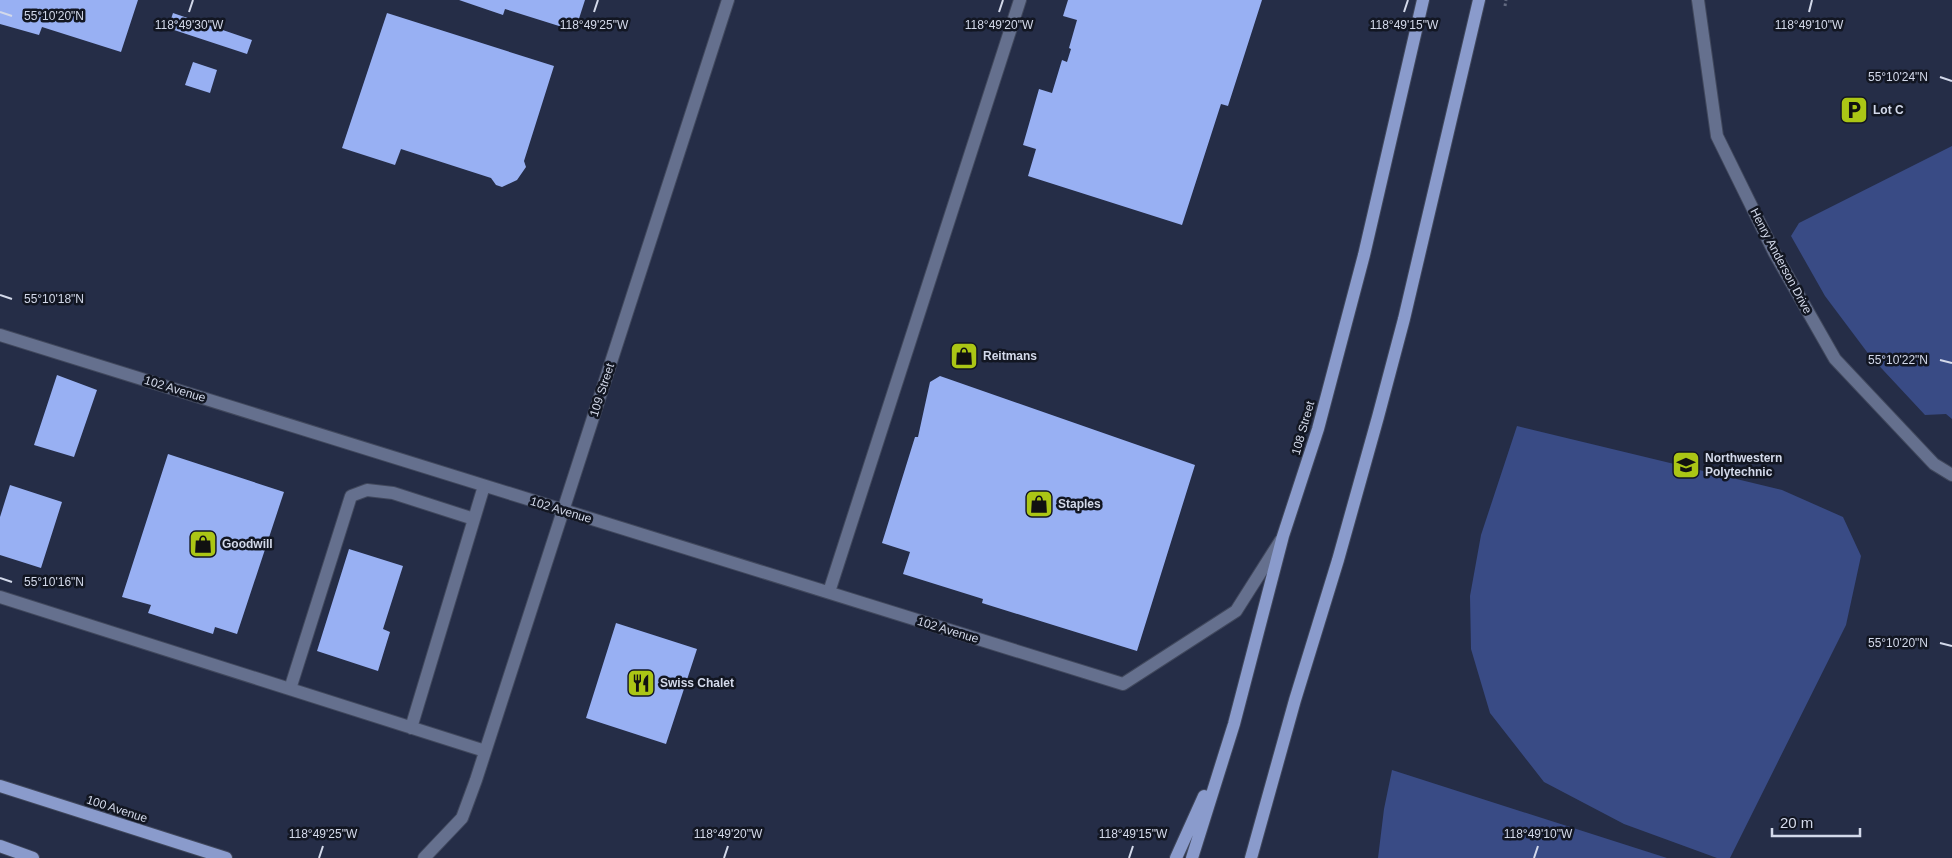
<svg xmlns="http://www.w3.org/2000/svg" width="1952" height="858" viewBox="0 0 1952 858" font-family="Helvetica,sans-serif">
  <style>
    .green { fill: #394b85 }
    .building { fill: #98b0f3 }
    .lines { fill: none; stroke-linecap: round; stroke-linejoin: round }
    .service-casing { stroke: #41485d; stroke-width: 14 }
    .minor-casing { stroke: #41485d; stroke-width: 14 }
    .primary-casing { stroke: #41485d; stroke-width: 14 }
    .path { stroke: #636a81; stroke-width: 3; stroke-dasharray: 2.5 2.5; stroke-linecap: butt }
    .service { stroke: #65708e; stroke-width: 12 }
    .minor { stroke: #65708e; stroke-width: 12 }
    .primary { stroke: #8a9bcc; stroke-width: 12 }
    .ticks { fill: none; stroke: #d3d9ea; stroke-width: 2 }
    .labels { text-anchor: middle; stroke-width: 5; stroke-linejoin: round; paint-order: stroke }
    .poi-label { font-size: 12px; font-weight: bold; fill: #d3d9ea; stroke: #121622; text-anchor: start }
    .street-label { font-size: 12px; fill: #d3d9ea; stroke: #121622 }
    .ticks-label { font-size: 12px; text-anchor: middle; fill: #d3d9ea; stroke: #121622; stroke-width: 5; stroke-linejoin: round; paint-order: stroke }
  </style>
  <rect width="100%" height="100%" fill="#252d47"/>
  <path class="green" d="M1952 146V419L1946 414 1925 415 1870 356 1825 296 1791 236 1799 223Z
    M1517 426 1782 490 1843 517 1861 556 1846 625 1730 858H1717L1624 824 1544 782 1490 713 1471 649 1470 596 1481 535Z
    M1392 770 1667 858H1378L1384 809Z"/>
  <path class="building" d="M0 0H138L121 52 42 27 39 35 0 24Z
    M459 0H585L575 31 505 9 503 15Z
    M1068 0H1262L1228 106 1221 104 1182 225 1028 176 1036 149 1023 145 1039 89 1052 93 1062 60 1067 62 1071 49 1069 48 1077 20 1063 16Z
    M173 13 252 40 247 54 168 28Z
    M387 13 554 66 524 161 526 167 517 180 502 187 496 185 491 178 401 149 395 165 342 148Z
    M193 62 217 70 210 93 185 85Z
    M57 375 97 390 74 457 34 445Z
    M940 376 1195 465 1137 651 982 603 983 599 903 574 910 552 882 543 915 437H918L930 382Z
    M168 454 284 492 237 634 215 627 213 634 148 613 151 605 122 597Z
    M10 485 62 502 41 568 0 555V517Z
    M349 549 403 566 383 629 390 632 378 671 317 651Z
    M616 623 697 649 666 744 586 718Z"/>
  <g class="lines">
    <g class="service-casing">
      <path id="service" d="M0 335 1123 684 1236 611 1281 540
        M829 592 1020 0
        M0 597 485 751
        M290 689 351 496 367 490 393 493 474 519
        M411 728 484 486
        M424 858 462 818 476 780 728 0"/>
    </g>
    <g class="minor-casing">
      <path id="minor" d="M1698 0 1717 136 1774 252 1835 359 1934 464 1952 475"/>
    </g>
    <g class="primary-casing">
      <path id="primary" d="M0 786 226 858
        M0 846 33 858
        M1176 858 1204 796
        M1192 858 1234 724 1283 536 1318 429 1364 255 1423 0
        M1251 858 1295 700 1338 560 1378 417 1404 319 1479 0"/>
    </g>
    <path class="path" d="M1505 6 1506 0"/>
    <use href="#service" class="service"/>
    <use href="#minor" class="minor"/>
    <use href="#primary" class="primary"/>
  </g>
  <path class="ticks" d="M0 12 12 16M189 12 193 0M594 12 598 0M999 12 1003 0M1404 12 1408 0M1809 12 1812 0M1940 77 1952 81M0 295 12 299M1940 360 1952 363M0 578 12 582M1940 643 1952 646M319 858 323 846M724 858 728 846M1129 858 1133 846M1534 858 1538 846"/>
  <defs>
    <g id="parking-square" transform="scale(1.4375)"><rect x="-9" y="-9" width="18" height="18" rx="4" fill="#abc615" stroke="#121622"/><path d="M-3.5-5.5H1a3.5 3.5 0 0 1 0 7H-1V5.5H-3.5ZM-1-3.4V-.6H.8a1.4 1.4 0 0 0 0-2.8Z" fill="#111"/></g>
    <g id="shop-square" transform="scale(1.4375)"><rect x="-9" y="-9" width="18" height="18" rx="4" fill="#abc615" stroke="#121622"/><path d="M-5-2.5h2.3a2.7 3.5 0 0 1 5.4 0H5L5.5 6h-11ZM-1.5-2.5h3a1.5 2.3 0 0 0-3 0Z" fill="#111"/></g>
    <g id="university-square" transform="scale(1.4375)"><rect x="-9" y="-9" width="18" height="18" rx="4" fill="#abc615" stroke="#121622"/><path d="M0-5L7-2L0 1L-7-2ZM-4 1L0 2.5L4 1V4Q0 6-4 4Z" fill="#111"/></g>
    <g id="restaurant-square" transform="scale(1.4375)"><rect x="-9" y="-9" width="18" height="18" rx="4" fill="#abc615" stroke="#121622"/><path d="M-5-6h1v4h1v-4h1v4h1v-4h1v5L-1.5 .5V6h-2V.5L-5-1ZM5-6V6H3V1.5H1.5Q1.5-4 5-6Z" fill="#111"/></g>
  </defs>
  <g fill-rule="evenodd">
    <use href="#parking-square" x="1854" y="110"/>
    <use href="#shop-square" x="964" y="356"/>
    <use href="#university-square" x="1686" y="465"/>
    <use href="#shop-square" x="1039" y="504"/>
    <use href="#shop-square" x="203" y="544"/>
    <use href="#restaurant-square" x="641" y="683"/>
  </g>
  <g class="labels">
    <g class="poi-label">
      <text x="1873" y="114">Lot C</text>
      <text x="983" y="360">Reitmans</text>
      <text x="1705" y="462">Northwestern<tspan x="1705" dy="14">Polytechnic</tspan></text>
      <text x="1058" y="508">Staples</text>
      <text x="222" y="548">Goodwill</text>
      <text x="660" y="687">Swiss Chalet</text>
    </g>
    <g class="street-label">
      <text transform="translate(1781 261) rotate(62)" y="4">Henry Anderson Drive</text>
      <text transform="translate(175 389) rotate(17)" y="4">102 Avenue</text>
      <text transform="translate(602 390) rotate(-72)" y="4">109 Street</text>
      <text transform="translate(1303 428) rotate(-74)" y="4">108 Street</text>
      <text transform="translate(561 510) rotate(17)" y="4">102 Avenue</text>
      <text transform="translate(948 630) rotate(17)" y="4">102 Avenue</text>
      <text transform="translate(117 809) rotate(18)" y="4">100 Avenue</text>
    </g>
  </g>
  <g class="ticks-label">
    <text x="54" y="20">55°10'20"N</text>
    <text x="189" y="29">118°49'30"W</text>
    <text x="594" y="29">118°49'25"W</text>
    <text x="999" y="29">118°49'20"W</text>
    <text x="1404" y="29">118°49'15"W</text>
    <text x="1809" y="29">118°49'10"W</text>
    <text x="1898" y="81">55°10'24"N</text>
    <text x="54" y="303">55°10'18"N</text>
    <text x="1898" y="364">55°10'22"N</text>
    <text x="54" y="586">55°10'16"N</text>
    <text x="1898" y="647">55°10'20"N</text>
    <text x="323" y="838">118°49'25"W</text>
    <text x="728" y="838">118°49'20"W</text>
    <text x="1133" y="838">118°49'15"W</text>
    <text x="1538" y="838">118°49'10"W</text>
  </g>
  <path d="M1772 828v8h88v-8" fill="none" stroke="#d3d9ea" stroke-width="2.5"/>
  <text x="1780" y="828" font-size="15" fill="#d3d9ea" stroke="#121622" stroke-width="4" paint-order="stroke">20 m</text>
</svg>
